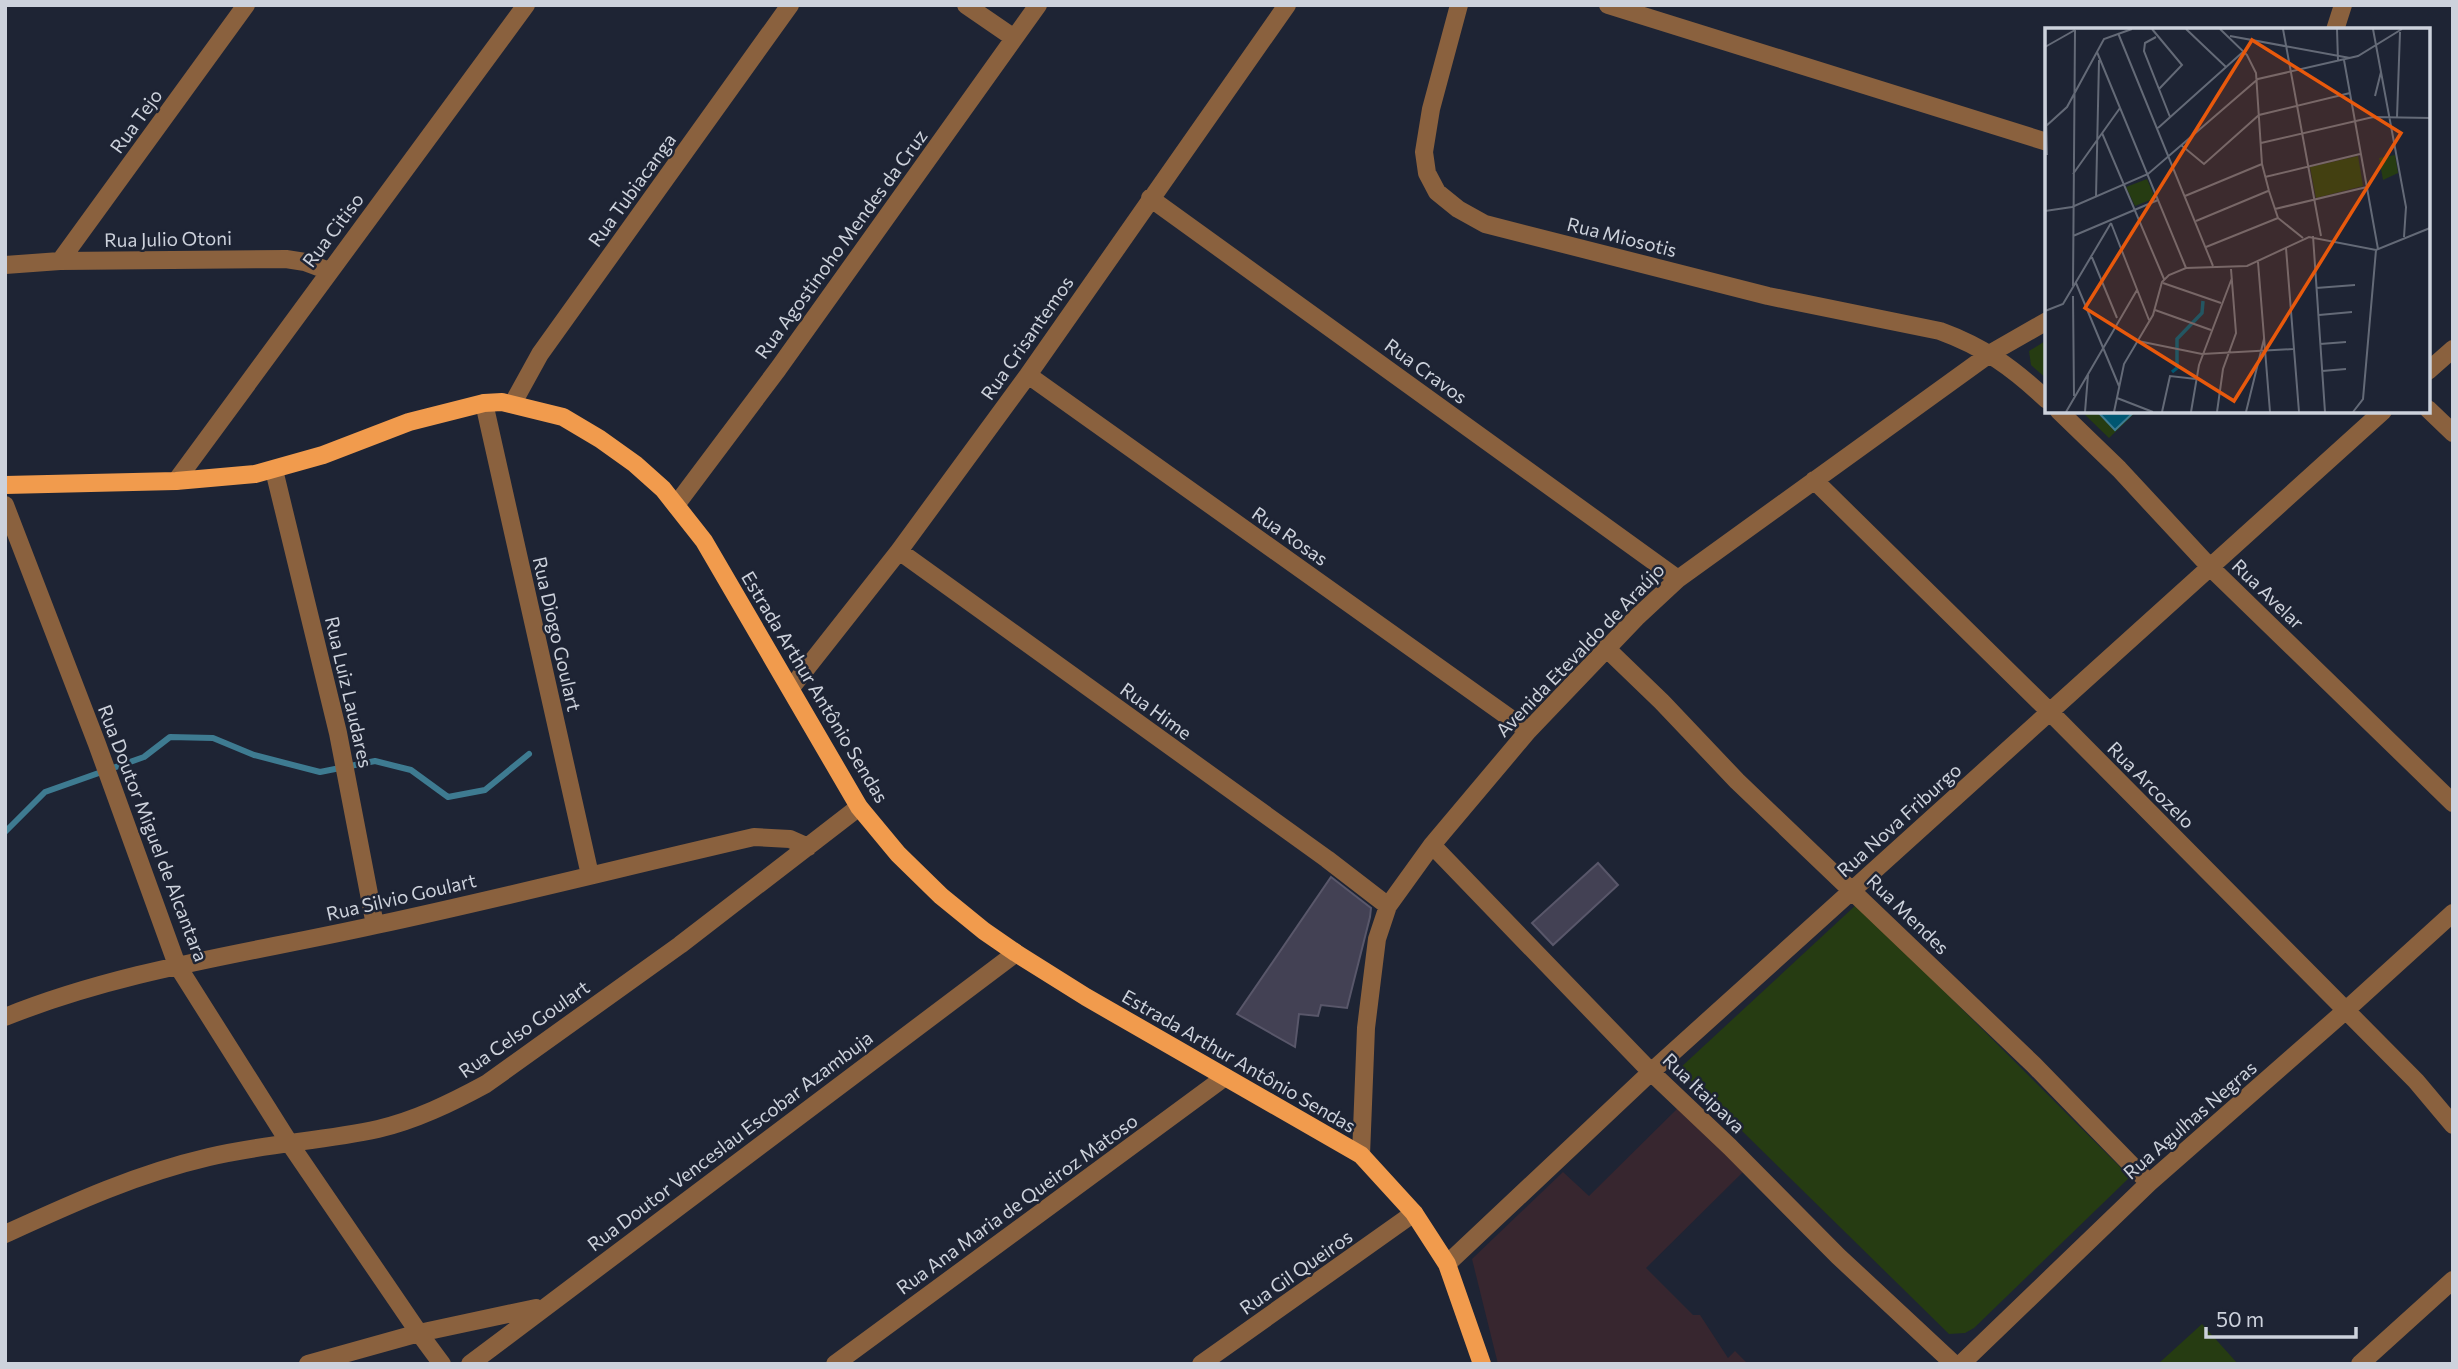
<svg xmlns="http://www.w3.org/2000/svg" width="2458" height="1369" viewBox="0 0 2458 1369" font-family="Commissioner,sans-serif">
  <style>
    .industrial { fill: #37262f }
    .green { fill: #263c12 }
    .water { fill: #005671; stroke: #3e7b91; stroke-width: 2 }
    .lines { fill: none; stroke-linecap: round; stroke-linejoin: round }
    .stream { stroke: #3e7b91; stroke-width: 6 }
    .building { fill: #434154; stroke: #59576a; stroke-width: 2 }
    .minor { stroke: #8a613e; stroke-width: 18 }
    .major { stroke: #f19b4d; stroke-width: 18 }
    .labels { text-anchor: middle; stroke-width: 5; stroke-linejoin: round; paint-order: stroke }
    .street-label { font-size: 19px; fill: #cdd2dc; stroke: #1e2434 }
    .inset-river { fill: none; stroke: #005671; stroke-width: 3.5 }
    .inset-road { fill: none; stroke: #646a77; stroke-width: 2 }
    .view { fill: #e8590c; fill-opacity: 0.15; stroke: #e8590c; stroke-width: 3.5 }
    .inset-edge { fill: none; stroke: #cdd2dc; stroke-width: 3.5 }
  </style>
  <rect width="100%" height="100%" fill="#1e2434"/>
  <path class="industrial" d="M1679 1107 1744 1171 1646 1268 1693 1315H1700L1728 1358 1735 1351 1748 1364H1498L1472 1259 1563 1172 1589 1196Z"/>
  <path class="green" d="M2047 340V379L2031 365 2029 351Z
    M2081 411H2137L2109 438Z
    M1857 904 2130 1177 1974 1328 1965 1333 1949 1334 1679 1069Z
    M2202 1324 2238 1364H2158Z"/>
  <path class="water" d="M2097 411H2135L2115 430Z"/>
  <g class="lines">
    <path class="stream" d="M5 832 45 792 144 757 170 737 213 738 254 755 320 772 375 761 411 770 448 797 485 790 529 754"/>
  </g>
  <path class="building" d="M1598 863 1618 885 1553 945 1532 923Z
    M1331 877 1371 908 1370 917 1347 1008 1321 1005 1318 1016 1299 1014 1295 1047 1237 1014Z"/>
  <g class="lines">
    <path class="minor" d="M966 5 1014 38
      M1459 5 1431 109 1424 152 1427 173 1437 192 1458 209 1485 224 1768 296 1940 331C1984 347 2013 368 2047 400
      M1608 5 2047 142
      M2335 30 2343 5
      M1150 198 1678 579
      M60 261 246 5
      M5 265 60 261 286 259 305 262 329 271
      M2428 371 2453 349
      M1028 375 1528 731
      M484 403 590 875
      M513 403 540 354 790 5
      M2428 409 2453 433
      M2059 411 2119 469 2209 566 2453 803
      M274 470 338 733 375 925
      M1814 480 2050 712 2416 1081 2453 1125
      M176 481 526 5
      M5 505 97 744 177 965 290 1144 419 1333 442 1364
      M676 505 778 369 1038 5
      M899 551 1327 859 1388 906
      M1606 648 1662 702 1737 781 2034 1065 2149 1183
      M791 688 899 551 1028 375 1287 5
      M1432 845 1651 1072 1730 1147 1838 1256 1954 1364
      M5 1017C124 969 251 953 376 925 502 898 628 866 754 837L790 839 808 847
      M1361 1155 1366 1028 1377 939 1388 906 1432 845 1528 731 1636 618 1678 579 1991 353 2047 321
      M5 1234C73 1203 136 1174 209 1157 264 1144 322 1141 378 1129 416 1120 451 1103 486 1084L680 945 859 807
      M1447 1264 1651 1072 2383 411
      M308 1364 419 1333 536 1308
      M470 1364 1016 953
      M835 1364 1225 1077
      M1201 1364 1414 1213
      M1961 1364 2149 1183 2345 1011 2453 913
      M2360 1364 2453 1280"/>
    <path class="major" d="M5 485 176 481 255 474 323 455 409 422 484 403 502 402 563 417 600 439 635 464 663 489 704 541 859 807 898 854 941 896 984 931 1016 953 1086 997 1361 1155 1414 1213 1447 1264 1482 1364"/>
  </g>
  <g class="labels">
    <g class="street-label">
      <text transform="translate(136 121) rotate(-54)" y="7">Rua Tejo</text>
      <text transform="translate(632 190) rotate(-54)" y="7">Rua Tubiacanga</text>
      <text transform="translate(333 230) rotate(-53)" y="7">Rua Citiso</text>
      <text transform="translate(1622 237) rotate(14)" y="7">Rua Miosotis</text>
      <text transform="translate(168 239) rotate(-1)" y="7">Rua Julio Otoni</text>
      <text transform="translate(841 244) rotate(-54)" y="7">Rua Agostinoho Mendes da Cruz</text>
      <text transform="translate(1027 338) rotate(-55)" y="7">Rua Crisantemos</text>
      <text transform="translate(1426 371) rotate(36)" y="7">Rua Cravos</text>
      <text transform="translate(1290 536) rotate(35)" y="7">Rua Rosas</text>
      <text transform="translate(2268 594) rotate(44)" y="7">Rua Avelar</text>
      <text transform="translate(557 634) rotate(77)" y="7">Rua Diogo Goulart</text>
      <text transform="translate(1580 650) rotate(-46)" y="7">Avenida Etevaldo de Araújo</text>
      <text transform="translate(815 687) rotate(59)" y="7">Estrada Arthur Antônio Sendas</text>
      <text transform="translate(349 692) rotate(77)" y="7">Rua Luiz Laudares</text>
      <text transform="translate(1156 711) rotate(36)" y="7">Rua Hime</text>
      <text transform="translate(2151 785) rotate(45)" y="7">Rua Arcozelo</text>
      <text transform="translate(1899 820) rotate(-42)" y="7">Rua Nova Friburgo</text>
      <text transform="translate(153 833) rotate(69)" y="7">Rua Doutor Miguel de Alcantara</text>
      <text transform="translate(401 897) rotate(-13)" y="7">Rua Silvio Goulart</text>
      <text transform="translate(1908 914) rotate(44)" y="7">Rua Mendes</text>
      <text transform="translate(524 1029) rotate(-35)" y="7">Rua Celso Goulart</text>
      <text transform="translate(1239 1061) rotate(30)" y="7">Estrada Arthur Antônio Sendas</text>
      <text transform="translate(1704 1093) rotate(44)" y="7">Rua Itaipava</text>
      <text transform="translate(2190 1120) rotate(-41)" y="7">Rua Agulhas Negras</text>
      <text transform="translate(730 1141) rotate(-37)" y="7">Rua Doutor Venceslau Escobar Azambuja</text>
      <text transform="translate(1017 1204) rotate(-36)" y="7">Rua Ana Maria de Queiroz Matoso</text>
      <text transform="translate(1296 1272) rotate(-35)" y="7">Rua Gil Queiros</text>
    </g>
  </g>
  <g transform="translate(2045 28)">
    <rect width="385" height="385" fill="#1e2434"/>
    <path d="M350 127 353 145 338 152 334 130ZM313 128 318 158 271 170 265 139ZM102 151 110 170 90 178 81 159Z" fill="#263c12"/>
    <path class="inset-river" d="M127 344 132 340V311L157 285 158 273"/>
    <path class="inset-road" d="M107 1 137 37 114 61M141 1 181 39M175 1 202 27 211 45 217 136 224 163 233 190 258 210M238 1 276 208M292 1 293 33M328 1 361 179 359 209M73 5 168 238M185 8 305 30M111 9 100 15 99 23 125 89M0 19 30 2M52 24 141 240M299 32 333 221M0 43 2 127M330 68 336 44M352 89 355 4M0 99 22 79 59 11 87 1M113 100 199 23M57 105 119 251M216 115 328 89 385 90M136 117 159 136 214 87 305 65M28 146 75 80M220 149 315 126M140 168 217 136M51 169 54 32M230 181 322 159M0 183 27 179 103 146 213 51 313 28 357 1M151 193 223 163M66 195 104 292M28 208 113 172M268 208 280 384M161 219 233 190M241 220 254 384M46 227 72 290M213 234 225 384M31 255 74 358M118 255 176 275M28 258 30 2M271 260 310 257M28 268 29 368M110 282 166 302M0 283 18 276 66 195M274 287 307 284M93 313 157 326 248 321M275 316 301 314M277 343 301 341M72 370 108 384M21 384 92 262M40 384 43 347M69 384 79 336 108 287 117 254 124 247 141 240 202 238 264 209 331 222 385 200M117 384 125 348 151 351M146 384 154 337 187 250M172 384 178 341 191 305 186 241M201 384 219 311M308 384 318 371 331 222"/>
    <path class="view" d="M207 12 356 105 189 373 40 280Z"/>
    <rect width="385" height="385" class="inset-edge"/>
  </g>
  <rect width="2458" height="1369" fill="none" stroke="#cdd2dc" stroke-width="14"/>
  <path d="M2206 1327v10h150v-10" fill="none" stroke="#cdd2dc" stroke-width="3.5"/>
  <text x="2216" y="1327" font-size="21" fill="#cdd2dc" stroke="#1e2434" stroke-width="5" paint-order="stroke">50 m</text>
</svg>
